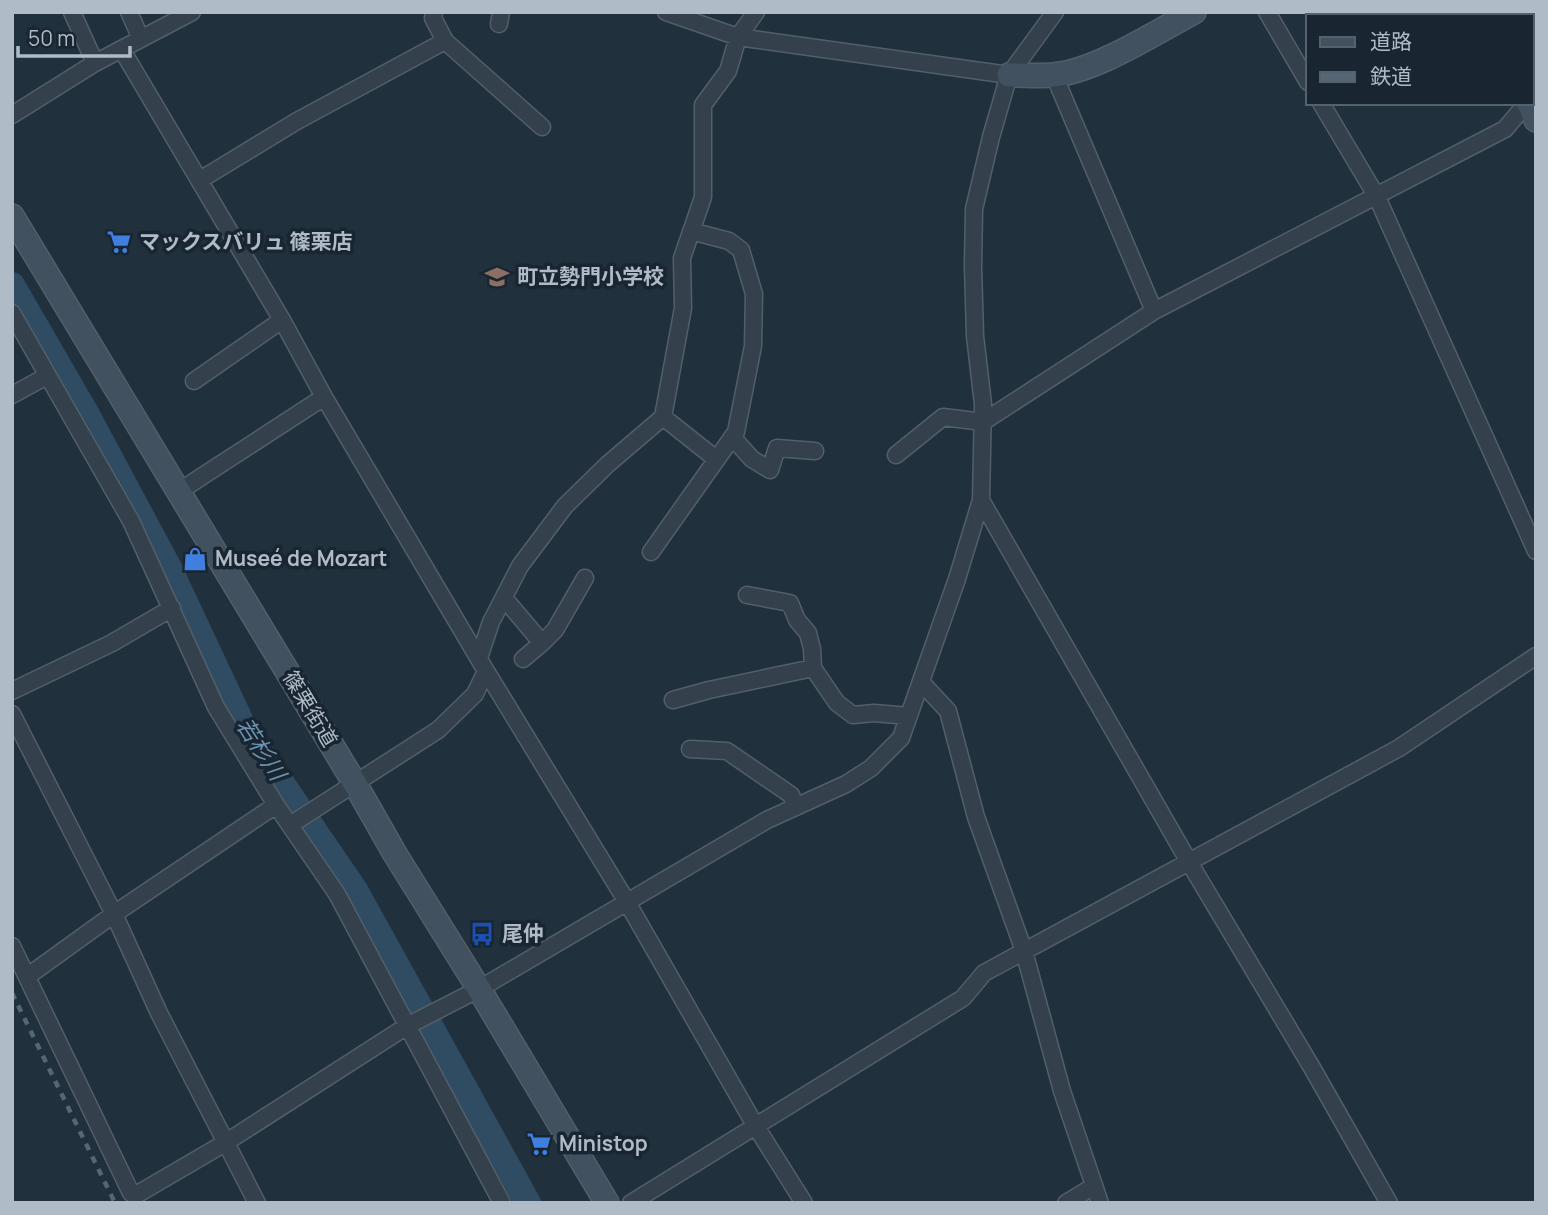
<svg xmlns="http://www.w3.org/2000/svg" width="1548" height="1215" viewBox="0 0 1548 1215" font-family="Manrope,'Noto Sans JP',sans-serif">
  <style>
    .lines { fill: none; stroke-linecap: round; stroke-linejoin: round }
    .river { stroke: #304c63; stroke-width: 26 }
    .street-casing { stroke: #525f6a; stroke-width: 19 }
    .secondary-casing { stroke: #525f6a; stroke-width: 26 }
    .street { stroke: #34414c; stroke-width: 16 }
    .secondary { stroke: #415160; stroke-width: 23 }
    .rail { stroke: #556674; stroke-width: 4.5; stroke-dasharray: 7 7; stroke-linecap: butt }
    .labels { text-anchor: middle; stroke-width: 7; stroke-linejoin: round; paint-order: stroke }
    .poi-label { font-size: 21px; font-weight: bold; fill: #afbcc8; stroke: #192631; text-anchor: start }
    .street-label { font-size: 21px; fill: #afbcc8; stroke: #192631 }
    .water-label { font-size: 23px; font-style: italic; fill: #6c92af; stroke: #192631 }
  </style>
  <rect width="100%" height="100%" fill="#20303c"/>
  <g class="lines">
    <path class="river" d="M12 285 86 413 169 568 244 728 355 890 528 1203"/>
    <g class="street-casing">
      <path id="street" d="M72 12 95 63
        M129 12 141 39
        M434 12 433 18 445 41
        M666 12 738 37 1009 75
        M1267 12 1308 82
        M499 24 501 12
        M122 50 282 320 324 397 486 671 627 902 755 1125 804 1203
        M1054 75 1154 311
        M1321 103 1377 197 1536 551
        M12 115 95 63 192 12
        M200 180 297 121 445 41 542 127
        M12 313 131 521 216 707 276 805 337 894 502 1203
        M194 381 282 320
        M12 395 47 376
        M663 417 716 459
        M732 437 752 459 770 470 777 448 815 451
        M896 455 943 417 983 422 1154 311 1505 129 1527 103
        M178 492 324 397
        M981 500 1189 862 1311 1066 1389 1203
        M651 552 736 432 753 346 754 294 741 250 729 241 691 231
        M747 595 790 603 797 620 808 633 812 649 813 668 837 703 853 715 874 713 909 716
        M504 598 542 643 555 630 585 578
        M479 658 491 622 520 566 565 506 608 464 663 417 683 308 682 258 703 197V105L728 71 738 37 756 12
        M523 659 542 643
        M921 682 948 711 976 817 1024 951 1062 1091 1100 1203
        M12 691 112 643 172 608
        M673 700 709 690 813 668
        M12 714 114 914 159 1013 257 1203
        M690 749 727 751 791 795 796 807
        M290 825 438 730 475 694 486 671
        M12 946 131 1193 136 1195 225 1143 407 1026 479 989 767 820 846 784 871 768 901 738 957 579 981 500 983 404 975 336 973 266 974 209 991 137 1009 75 1055 12
        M28 976 114 914 276 805
        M631 1203 963 998 984 973 1399 748 1536 656
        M1066 1203 1094 1186"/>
    </g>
    <g class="secondary-casing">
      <path id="secondary" d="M1496 12 1497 16
        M1009 75C1024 75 1039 76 1053 75 1095 72 1156 32 1194 12
        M1529 103 1536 120
        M12 216 354 782 395 854 479 989 607 1203"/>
    </g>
    <use href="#street" class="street"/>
    <use href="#secondary" class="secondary"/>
    <path class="rail" d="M12 993 115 1203"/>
  </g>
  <defs>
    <g id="supermarket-bare" transform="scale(1.89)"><path d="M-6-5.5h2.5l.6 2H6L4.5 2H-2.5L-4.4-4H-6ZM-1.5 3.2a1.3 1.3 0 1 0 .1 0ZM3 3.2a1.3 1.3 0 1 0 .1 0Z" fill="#3f7fe0" stroke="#192631" stroke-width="2.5" paint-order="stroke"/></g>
    <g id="school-bare" transform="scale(1.89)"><path d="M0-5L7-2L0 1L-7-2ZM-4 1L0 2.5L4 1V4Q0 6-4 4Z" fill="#8d6e63" stroke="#192631" stroke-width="2.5" paint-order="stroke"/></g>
    <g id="shop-bare" transform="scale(1.89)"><path d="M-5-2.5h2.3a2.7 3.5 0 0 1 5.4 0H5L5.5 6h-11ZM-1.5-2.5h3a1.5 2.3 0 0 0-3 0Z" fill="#3f7fe0" stroke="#192631" stroke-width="2.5" paint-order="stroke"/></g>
    <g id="bus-bare" transform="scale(1.89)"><path d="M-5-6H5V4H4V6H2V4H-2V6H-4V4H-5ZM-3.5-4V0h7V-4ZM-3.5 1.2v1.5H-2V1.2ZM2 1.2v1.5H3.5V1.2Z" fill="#1a4fb4" stroke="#192631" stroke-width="2.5" paint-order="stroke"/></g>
  </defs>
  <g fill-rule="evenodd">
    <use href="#supermarket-bare" x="119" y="242"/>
    <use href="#school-bare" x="497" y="277"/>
    <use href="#shop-bare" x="195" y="559"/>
    <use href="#bus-bare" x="482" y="934"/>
    <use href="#supermarket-bare" x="539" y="1144"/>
  </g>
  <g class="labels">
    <g class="poi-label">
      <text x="139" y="249">マックスバリュ 篠栗店</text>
      <text x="517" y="284">町立勢門小学校</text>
      <text x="215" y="566">Museé de Mozart</text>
      <text x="502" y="941">尾仲</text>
      <text x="559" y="1151">Ministop</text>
    </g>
    <g class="street-label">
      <text transform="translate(310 709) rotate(59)" y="7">篠栗街道</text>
    </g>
    <g class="water-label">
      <text transform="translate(261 749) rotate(57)" y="8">若杉川</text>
    </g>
  </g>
  <rect width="1548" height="1215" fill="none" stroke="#afbcc8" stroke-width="28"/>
  <rect x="1306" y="14" width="228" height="91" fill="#192631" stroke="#55626d" stroke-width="2"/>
  <rect x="1320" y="37" width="35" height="10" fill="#415160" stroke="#55626d" stroke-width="2"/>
  <text x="1370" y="49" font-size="21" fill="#afbcc8">道路</text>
  <rect x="1320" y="72" width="35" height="10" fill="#556674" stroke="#55626d" stroke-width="2"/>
  <text x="1370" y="84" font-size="21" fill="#afbcc8">鉄道</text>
  <path d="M18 46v10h112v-10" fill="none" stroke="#afbcc8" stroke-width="3.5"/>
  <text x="28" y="46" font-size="21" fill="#afbcc8" stroke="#192631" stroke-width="5" paint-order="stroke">50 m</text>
</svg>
